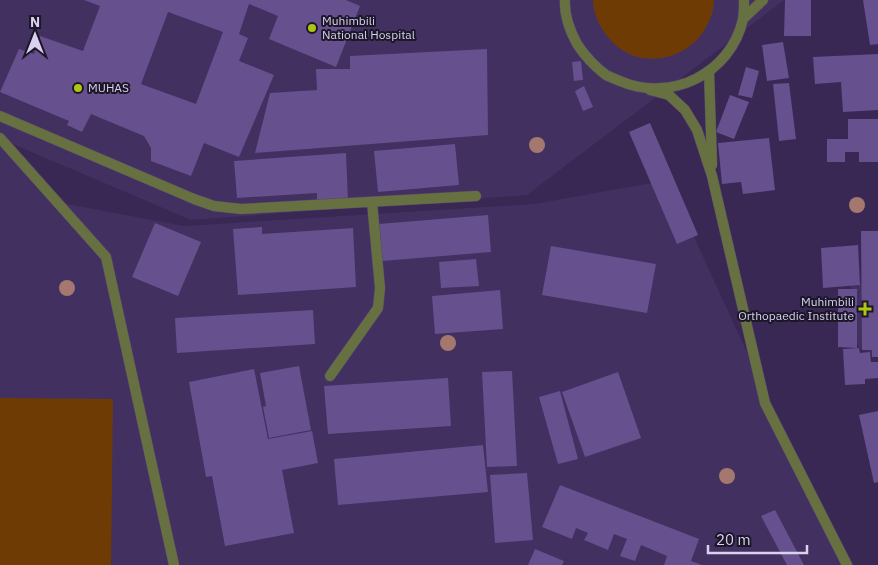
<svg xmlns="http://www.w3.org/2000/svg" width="878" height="565" viewBox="0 0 878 565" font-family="'IBM Plex Sans',sans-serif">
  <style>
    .built { fill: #423061 }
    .green { fill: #6f3b04 }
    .building { fill: #66508e; fill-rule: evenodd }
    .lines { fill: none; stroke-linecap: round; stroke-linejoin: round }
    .service-casing { stroke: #55466f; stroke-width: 11 }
    .minor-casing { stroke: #55466f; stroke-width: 11 }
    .service { stroke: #667040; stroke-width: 10 }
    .minor { stroke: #667040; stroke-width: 10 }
    .tree { fill: #a4786e }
    .poi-dot { fill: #acc612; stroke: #1c1629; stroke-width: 2 }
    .labels { text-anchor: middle; stroke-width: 4; stroke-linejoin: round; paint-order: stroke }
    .poi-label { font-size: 12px; fill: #d9d1ed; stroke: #1c1629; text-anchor: start }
  </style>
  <rect width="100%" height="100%" fill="#382853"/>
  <path class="built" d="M0 0H784L527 195 191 220 1 139 62 203 184 226 534 204 668 180 793 453 854 565H0Z
    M878 244V357H872L870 352 859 348 854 335 850 283H868Z"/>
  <path class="green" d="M593 0H714C714 12 709 23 703 32 687 57 649 67 624 51 615 46 608 38 602 29 597 21 593 10 593 0Z
    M0 398 113 399 111 565H0Z"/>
  <path class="building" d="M84 0H346L360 6 336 67 269 39 278 16 249 4 239 34 248 38 239 61 274 75 239 157 204 143 191 176 151 161V148L144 136 91 114 82 132 67 125 69 121 0 92 19 49 34 54 40 36 83 51 100 6ZM168 12 223 32 196 104 141 84Z
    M785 0H811V36H784Z
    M863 0H878V44L870 45Z
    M783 42 789 78 767 81 762 45Z
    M487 49 488 135 255 153 270 93 317 90 316 69H350V56Z
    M878 54V110L843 112 841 82 815 84 813 57Z
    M581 61 583 80 574 81 572 62Z
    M746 67 759 71 752 98 738 95Z
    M789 83 796 139 779 141 773 84Z
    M584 86 593 107 583 111 575 91Z
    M730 95 749 102 734 139 716 132Z
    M848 119H878V162H859V152H845V162H827V139H848Z
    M650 123 698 235 677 244 629 132Z
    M769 138 775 190 743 194 741 182 722 184 718 143Z
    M455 144 459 185 378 192 374 151Z
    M346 153 348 200 317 202V193L237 198 234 161Z
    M488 215 491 252 382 261 379 224Z
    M155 223 201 242 178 296 132 277Z
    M262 227V234L353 228 356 287 238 295 233 229Z
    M861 231H878V357H872V350H862Z
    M858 245 860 285 823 288 821 248Z
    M551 246 656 264 647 313 542 295Z
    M476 259 479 286 441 288 439 262Z
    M838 289H857V348L838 347Z
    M500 290 503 329 435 334 432 296Z
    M313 310 315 344 177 353 175 318Z
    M859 348 860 353 870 352 871 362H878V378L865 379V384L845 385 843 349Z
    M299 366 311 430 269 438 263 407 266 406 260 373Z
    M254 369 268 439 312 431 318 463 282 470 294 533 225 546 212 476 206 477 189 382Z
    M512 371 517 466 487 467 482 372Z
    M618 372 641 438 585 457 562 392Z
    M448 378 451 426 328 434 324 386Z
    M560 391 578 459 558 464 539 397Z
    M878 411V482L874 483 859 415Z
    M483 445 488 492 338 505 334 459Z
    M527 473 533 540 495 543 490 475Z
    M560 485 699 539 691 561 702 565H664L667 556 641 545 635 561 620 556 627 539 614 534 608 550 584 540 588 533 576 528 572 539 542 527Z
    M775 510 804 565H787L761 516Z
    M535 549 564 561 562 565H528Z"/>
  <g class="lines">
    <g class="service-casing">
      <path id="service" d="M709 71 712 165
        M650 90 669 95 685 110 697 130 712 176 765 403 847 565
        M0 116 194 199 214 206 241 209 476 196
        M0 138 106 257 174 565
        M330 376 378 308 380 288 372 202"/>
    </g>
    <g class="minor-casing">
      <path id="minor" d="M565 0C564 15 570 31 577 44 585 56 594 66 606 75 610 77 615 79 620 81 670 103 731 74 743 19 744 13 744 6 744 0
        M743 19 763 0"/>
    </g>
    <use href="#service" class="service"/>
    <use href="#minor" class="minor"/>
  </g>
  <g class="tree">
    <circle cx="537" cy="145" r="8"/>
    <circle cx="857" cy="205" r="8"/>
    <circle cx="67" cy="288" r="8"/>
    <circle cx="448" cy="343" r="8"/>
    <circle cx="727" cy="476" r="8"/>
  </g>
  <g class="poi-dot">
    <circle cx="312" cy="28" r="5"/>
    <circle cx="78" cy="88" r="5"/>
    <path d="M862.5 301.5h5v5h5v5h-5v5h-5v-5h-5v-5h5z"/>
  </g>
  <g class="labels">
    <g class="poi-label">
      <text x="322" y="25">Muhimbili<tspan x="322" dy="14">National Hospital</tspan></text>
      <text x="88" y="92">MUHAS</text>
      <text x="854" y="306" text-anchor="end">Muhimbili<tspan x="854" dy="14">Orthopaedic Institute</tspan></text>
    </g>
  </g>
  <g transform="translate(35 35)" stroke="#1c1629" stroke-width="4" paint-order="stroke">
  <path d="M0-4L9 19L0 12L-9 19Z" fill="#d9d1ed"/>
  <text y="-8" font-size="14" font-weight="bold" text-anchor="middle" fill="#d9d1ed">N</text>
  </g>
  <path d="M708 545v8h99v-8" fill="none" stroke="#d9d1ed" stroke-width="2.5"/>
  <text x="716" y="545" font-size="15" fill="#d9d1ed" stroke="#1c1629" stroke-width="4" paint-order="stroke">20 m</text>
</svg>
